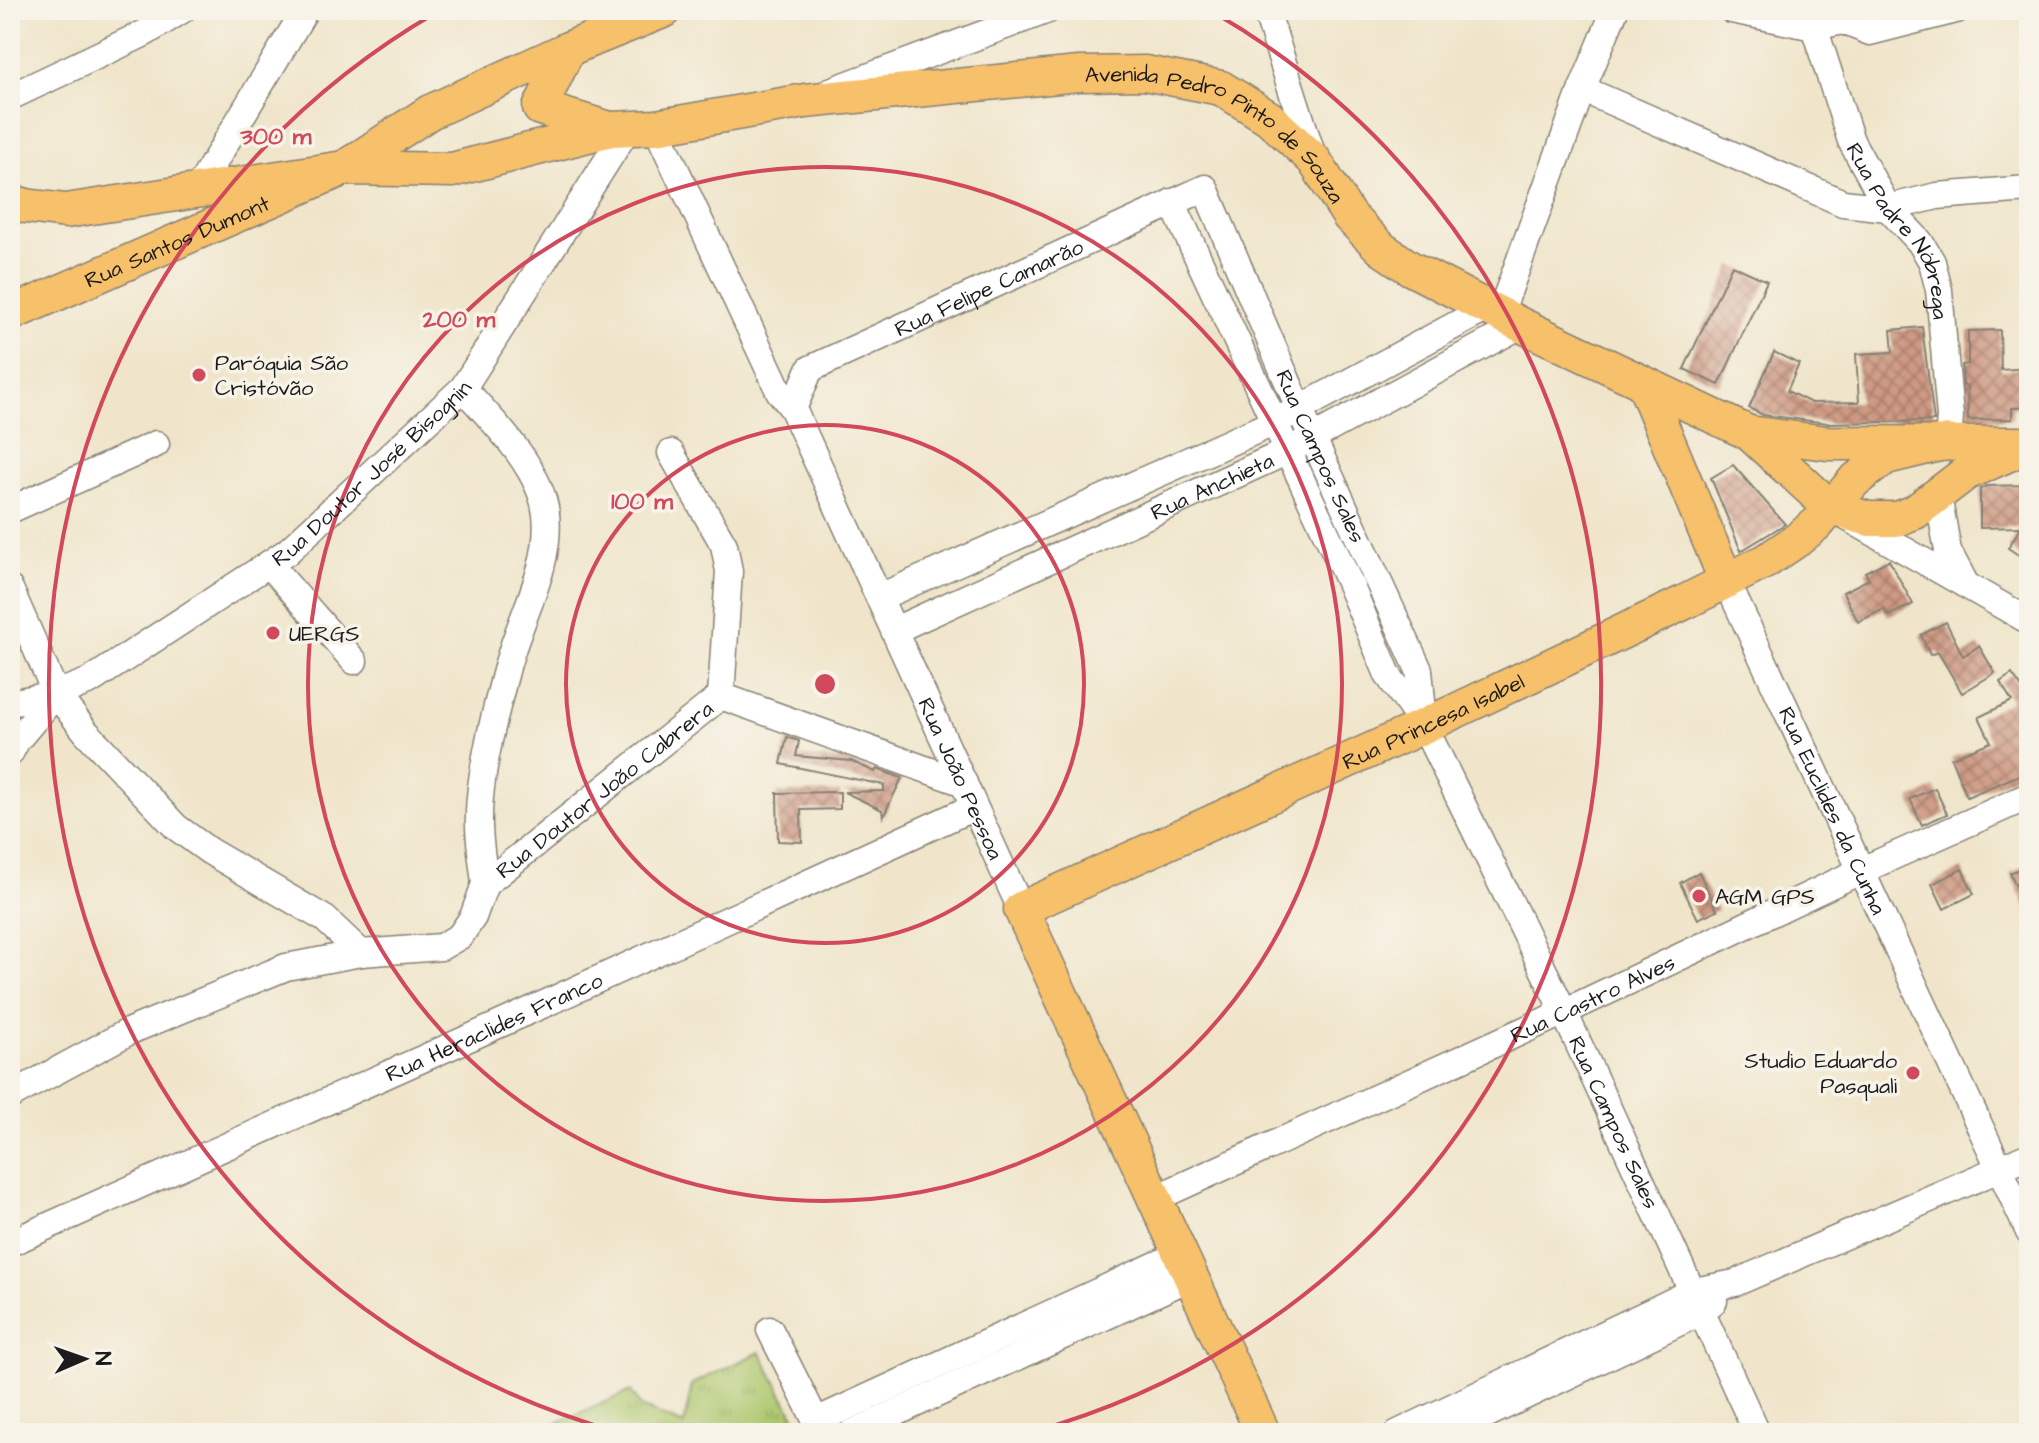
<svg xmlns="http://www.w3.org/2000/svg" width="2039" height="1443" viewBox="0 0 2039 1443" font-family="'Architects Daughter',sans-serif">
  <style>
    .park { fill: url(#park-tufts); stroke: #647144; stroke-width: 2 }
    .building { fill: url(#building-cross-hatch) }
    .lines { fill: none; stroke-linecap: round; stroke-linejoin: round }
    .minor-casing { stroke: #868073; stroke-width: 29 }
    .major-casing { stroke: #868073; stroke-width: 37 }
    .minor { stroke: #fff; stroke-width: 26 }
    .major { stroke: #f7c06b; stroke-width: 34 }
    .ring { fill: none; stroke: #d1495b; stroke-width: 4 }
    .poi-dot { fill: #d1495b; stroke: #f7f3e8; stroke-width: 3 }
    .labels { text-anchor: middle; stroke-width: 7; stroke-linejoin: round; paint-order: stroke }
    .street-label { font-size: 22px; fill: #1c1c1c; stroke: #f7f3e8 }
    .poi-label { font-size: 22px; fill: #1c1c1c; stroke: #f7f3e8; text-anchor: start }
    .centre { fill: #d1495b; stroke: #f7f3e8; stroke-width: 4 }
    .ring-label { font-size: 24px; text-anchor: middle; font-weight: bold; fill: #d1495b; stroke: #f7f3e8; stroke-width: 7; stroke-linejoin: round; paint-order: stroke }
  </style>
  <defs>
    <pattern id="park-tufts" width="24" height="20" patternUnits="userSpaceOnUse" patternTransform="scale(2)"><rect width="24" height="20" fill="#acc66b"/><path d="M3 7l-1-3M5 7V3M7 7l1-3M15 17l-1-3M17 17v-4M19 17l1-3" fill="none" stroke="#93aa5c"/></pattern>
    <pattern id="building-cross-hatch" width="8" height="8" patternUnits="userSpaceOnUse" patternTransform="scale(2)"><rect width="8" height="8" fill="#cf9a84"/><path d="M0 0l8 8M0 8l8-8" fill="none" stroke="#a77d6b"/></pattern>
  </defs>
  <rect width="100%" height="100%" fill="#f7f3e8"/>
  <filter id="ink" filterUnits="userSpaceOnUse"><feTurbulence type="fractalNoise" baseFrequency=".0125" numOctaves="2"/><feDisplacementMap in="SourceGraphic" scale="16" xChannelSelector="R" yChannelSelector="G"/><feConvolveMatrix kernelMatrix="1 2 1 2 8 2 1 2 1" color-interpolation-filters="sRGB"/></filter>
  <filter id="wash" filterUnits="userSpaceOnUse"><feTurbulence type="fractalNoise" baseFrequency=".006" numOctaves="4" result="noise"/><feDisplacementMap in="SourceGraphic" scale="32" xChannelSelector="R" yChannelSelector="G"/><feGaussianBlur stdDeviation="1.8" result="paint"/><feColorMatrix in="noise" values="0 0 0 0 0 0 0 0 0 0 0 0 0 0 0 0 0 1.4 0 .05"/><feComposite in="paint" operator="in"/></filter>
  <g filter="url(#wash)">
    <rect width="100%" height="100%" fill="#f0e5ca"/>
    <path class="park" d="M760 1352 803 1433H533L631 1391 641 1407 684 1425 692 1384Z"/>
    <g id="blocks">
      <path class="building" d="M1732 265 1767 281 1719 385 1684 369Z
        M1922 327 1934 421 1828 423 1763 415 1749 408 1774 352 1799 364 1787 391 1811 403 1859 402 1856 354 1893 352 1891 330Z
        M2000 330 2001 370 2029 368V407L2012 408V419L1968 420 1967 386H1963L1962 365 1968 364V331Z
        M1733 465 1785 524 1741 551 1711 478Z
        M2029 485V562L2008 548 2021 527 1980 528V489L1987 486Z
        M1889 560 1913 604 1888 616 1884 609 1858 622 1843 592 1869 579 1865 572Z
        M1946 622 1963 656 1979 646 1995 673 1962 693 1938 652 1930 655 1921 635Z
        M2012 674 2029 698V771L1967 797 1951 758 1991 742 1979 717 2012 701 2000 682Z
        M787 737 799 741 796 756 851 761 875 772 877 769 902 778 883 817 882 810 844 792 884 791V785L781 764Z
        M1935 788 1947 814 1922 825 1910 799Z
        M840 792V809L801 810 802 842 778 841 777 793Z
        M2029 864V914L2010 873Z
        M1962 869 1974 894 1944 909 1932 884Z
        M1699 872 1717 910 1698 919 1680 883Z"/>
    </g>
  </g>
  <g filter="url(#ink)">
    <use href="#blocks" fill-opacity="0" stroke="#868073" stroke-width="2"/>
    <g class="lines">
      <g class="minor-casing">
        <g id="minor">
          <path d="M1266 10 1314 160"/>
          <path d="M1732 10 1814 27 1843 21 1870 32 1956 10"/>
          <path id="s1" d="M1814 27 1851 141 1888 208 1920 242 1932 262 1939 290 1950 417 1948 442"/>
          <path d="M1582 89 1843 203 1888 208 1937 196 2029 189"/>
          <path d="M830 91 1048 10"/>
          <path d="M10 97 145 33 182 10"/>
          <path id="s2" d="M656 127 779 391 793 409 1021 909"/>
          <path d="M198 189 305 10"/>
          <path id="s3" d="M1172 202 1349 582 1388 675 1424 726 1564 1012 1757 1433"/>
          <path d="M1500 314 1582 89 1615 10"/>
          <path d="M463 388C493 421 541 468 546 514 552 566 520 617 507 667 496 709 479 774 479 817 478 839 483 862 485 884"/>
          <path id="s4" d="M793 409 810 369 1205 188 1299 408 1419 670 1424 722"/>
          <path d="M671 453 724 545 729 571 721 696"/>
          <path d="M1938 495 1948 551 1965 583"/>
          <path d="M10 510 156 444"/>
          <path d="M1848 518 2029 621"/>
          <path d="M269 564 354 661"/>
          <path id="s5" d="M1726 580 2029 1232"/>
          <path d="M10 589 56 694 86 732 176 827 209 851 325 919 361 953"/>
          <path d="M880 597 1273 423 1487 308"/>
          <path id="s6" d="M895 630 1286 452 1521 325"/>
          <path d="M721 696 964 783"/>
          <path id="s7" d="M10 703 56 694 90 681 287 552 463 388 628 128"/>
          <path d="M10 753 17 740 56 694"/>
          <path id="s8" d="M10 1096 130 1031 286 967 361 953 441 947 460 936 473 917 485 884 721 696"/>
          <path id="s9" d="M1156 1198 1564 1012 1860 871 2029 796"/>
          <path id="s10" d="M10 1243 507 1021 974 807"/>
          <path d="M770 1330 822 1433"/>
          <path d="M816 1421 1180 1254"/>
          <path d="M852 1433 1191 1277"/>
          <path d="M1398 1433 1694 1291 1735 1283 2029 1156"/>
          <path d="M1448 1433 1703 1311 1714 1301"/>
        </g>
      </g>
      <g class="major-casing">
        <g id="major">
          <path d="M568 49 540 108 610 129"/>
          <path id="s11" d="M10 201 26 206 66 211 344 168 452 170 611 129 656 127 805 101 1079 74 1145 73 1221 88 1269 118 1314 160 1349 216 1382 249 1410 268 1521 325 1749 433 1831 508 1869 519H1897L1915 512 1966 473 2029 445"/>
          <path id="s12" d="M10 314 344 168 430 112 568 49 665 10"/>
          <path d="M1644 384 1726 580"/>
          <path d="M1749 433 1827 443 2020 444"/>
          <path id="s13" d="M1263 1433 1021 909 1424 726 1685 602 1766 561 1797 540 1819 522 1854 481 1886 457 1948 442"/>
        </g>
      </g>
      <use href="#minor" class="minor"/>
      <use href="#major" class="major"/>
    </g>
  </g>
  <g class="ring">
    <circle cx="825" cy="684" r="259"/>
    <circle cx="825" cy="684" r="517"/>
    <path d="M618 1432A776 776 0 0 1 437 12M1213 12A776 776 0 0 1 1032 1432"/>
  </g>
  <g class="poi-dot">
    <circle cx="199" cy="375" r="8"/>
    <circle cx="273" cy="633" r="8"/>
    <circle cx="1699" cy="896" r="8"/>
    <circle cx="1913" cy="1073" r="8"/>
  </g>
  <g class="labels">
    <g class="street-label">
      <text dy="8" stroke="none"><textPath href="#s11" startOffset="1240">Avenida Pedro Pinto de Souza</textPath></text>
      <text dy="8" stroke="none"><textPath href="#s1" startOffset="224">Rua Padre Nóbrega</textPath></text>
      <text dy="8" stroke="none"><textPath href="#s12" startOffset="182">Rua Santos Dumont</textPath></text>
      <text dy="8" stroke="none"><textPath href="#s4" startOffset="240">Rua Felipe Camarão</textPath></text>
      <text dy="8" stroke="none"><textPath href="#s4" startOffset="770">Rua Campos Sales</textPath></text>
      <text dy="8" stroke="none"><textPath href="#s7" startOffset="434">Rua Doutor José Bisognin</textPath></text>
      <text dy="8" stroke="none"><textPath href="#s6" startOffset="348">Rua Anchieta</textPath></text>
      <text dy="8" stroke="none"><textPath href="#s13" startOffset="1030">Rua Princesa Isabel</textPath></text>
      <text dy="8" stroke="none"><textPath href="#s2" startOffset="720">Rua João Pessoa</textPath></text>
      <text dy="8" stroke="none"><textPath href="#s8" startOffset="694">Rua Doutor João Cabrera</textPath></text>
      <text dy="8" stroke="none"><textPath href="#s5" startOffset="254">Rua Euclides da Cunha</textPath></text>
      <text dy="8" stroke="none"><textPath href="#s9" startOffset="480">Rua Castro Alves</textPath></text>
      <text dy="8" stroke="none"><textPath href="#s10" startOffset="530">Rua Heraclides Franco</textPath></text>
      <text dy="8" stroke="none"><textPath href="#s3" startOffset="1022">Rua Campos Sales</textPath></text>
    </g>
    <g class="poi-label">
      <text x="215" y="370">Paróquia São<tspan x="215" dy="25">Cristóvão</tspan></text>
      <text x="289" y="641">UERGS</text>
      <text x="1715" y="904">AGM GPS</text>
      <text x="1897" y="1068" text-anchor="end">Studio Eduardo<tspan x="1897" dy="25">Pasquali</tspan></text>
    </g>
  </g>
  <circle cx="825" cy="684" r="12" class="centre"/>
  <g class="ring-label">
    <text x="276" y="144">300 m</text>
    <text x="459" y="327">200 m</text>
    <text x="642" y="509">100 m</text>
  </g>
  <rect width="2039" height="1443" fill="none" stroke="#f7f3e8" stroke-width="40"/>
  <g transform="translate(84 1359) rotate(88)" stroke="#f7f3e8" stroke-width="6" paint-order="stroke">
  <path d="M0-6L14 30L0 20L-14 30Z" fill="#1c1c1c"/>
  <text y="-12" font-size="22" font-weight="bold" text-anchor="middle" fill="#1c1c1c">N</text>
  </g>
</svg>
